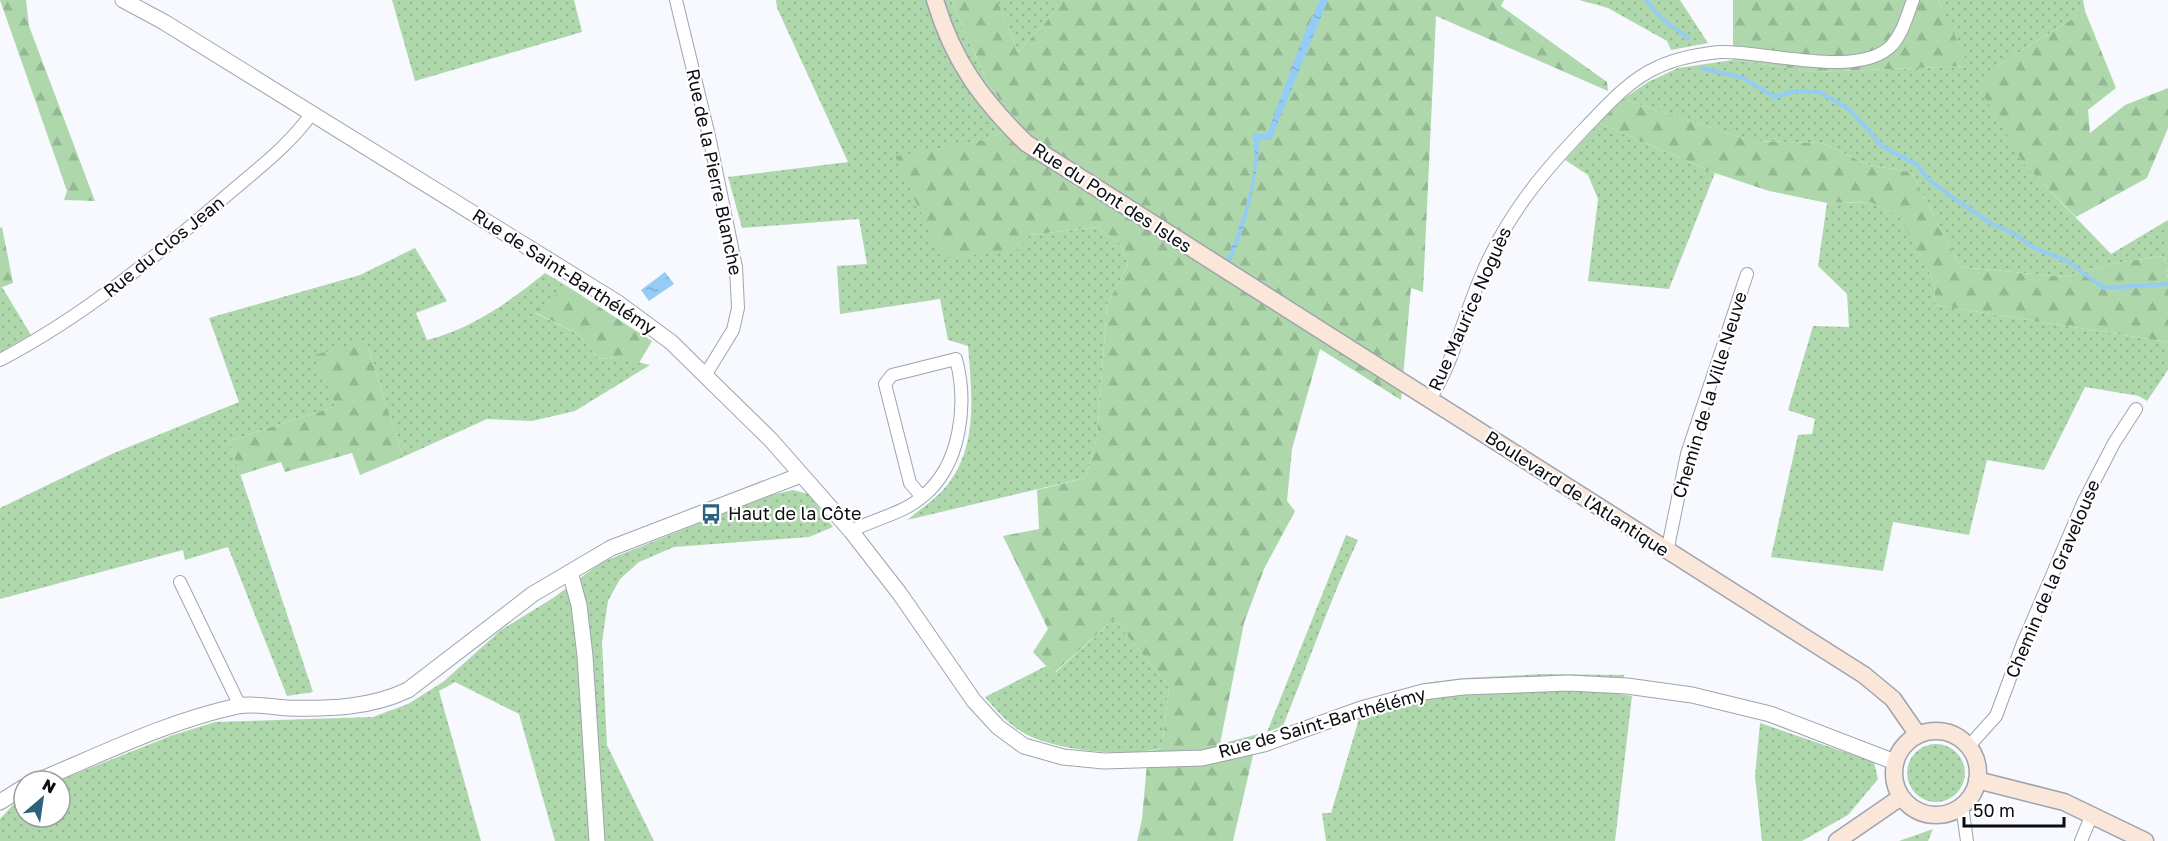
<svg xmlns="http://www.w3.org/2000/svg" width="2168" height="841" viewBox="0 0 2168 841" font-family="'Golos Text',sans-serif">
  <style>
    .grass { fill: url(#grass-dots) }
    .forest { fill: url(#forest-firs) }
    .water { fill: url(#water-ripples) }
    .lines { fill: none; stroke-linecap: round; stroke-linejoin: round }
    .stream { stroke: #95ccf6; stroke-width: 4 }
    .minor-casing { stroke: #9ea4ae; stroke-width: 14 }
    .tertiary-casing { stroke: #9ea4ae; stroke-width: 17 }
    .secondary-casing { stroke: #9ea4ae; stroke-width: 19 }
    .minor { stroke: #fff; stroke-width: 12 }
    .tertiary { stroke: #fff; stroke-width: 15 }
    .secondary { stroke: #fbe7da; stroke-width: 16 }
    .labels { text-anchor: middle; stroke-width: 4.5; stroke-linejoin: round; paint-order: stroke }
    .street-label { font-size: 18px; fill: #0b0d10; stroke: #fff }
    .poi-label { font-size: 18px; fill: #0b0d10; stroke: #fff; text-anchor: start }
  </style>
  <defs>
    <pattern id="grass-dots" width="8" height="8" patternUnits="userSpaceOnUse" patternTransform="scale(1.5)"><rect width="8" height="8" fill="#aed8ac"/><path d="M2 2h.1M6 6h.1" fill="none" stroke="#94b893" stroke-width="1.8" stroke-linecap="round"/></pattern>
    <pattern id="forest-firs" width="22" height="20" patternUnits="userSpaceOnUse" patternTransform="scale(1.5)"><rect width="22" height="20" fill="#aed8ac"/><path d="M5 1l3.5 6h-7zM16 11l3.5 6h-7z" fill="#94b893"/></pattern>
    <pattern id="water-ripples" width="26" height="14" patternUnits="userSpaceOnUse" patternTransform="scale(1.5)"><rect width="26" height="14" fill="#95ccf6"/><path d="M2 4q2-2 4 0t4 0M15 11q2-2 4 0t4 0" fill="none" stroke="#7faed2"/></pattern>
  </defs>
  <rect width="100%" height="100%" fill="#f7f9fe"/>
  <path class="grass" d="M392 0H574L582 32 415 81Z
    M776 0H951L989 86 1020 124 985 140 895 157 1030 235 1097 227 1121 244 1128 264 1107 305 1097 438 1085 478 907 520C919 510 933 501 943 490 979 450 972 396 968 346L948 340 940 299 840 314 837 266 867 264 859 219 742 228 728 177 848 162 777 8Z
    M997 0H1061L1046 22 1018 52Z
    M1579 0H1680L1708 43 1671 50 1667 41 1608 8Z
    M1938 0H2083L2085 11 1997 66 2024 164 2111 254 2168 220V278L2164 256 2115 263 2065 277 1961 267 1911 172 1869 165 1822 143 1751 141 1623 99 1648 82 1678 68 1733 60 1816 72 1968 66Z
    M1599 123 1715 173 1669 289 1588 281 1598 199 1588 175 1565 160Z
    M1871 202 1901 217 1934 282 1935 305 2168 342V370L2147 401 2139 396 2085 387 2044 470 1987 460 1969 535 1893 522 1883 571 1771 557 1798 435 1812 434 1815 419 1788 410 1813 326 1849 327 1847 294 1818 266 1827 203Z
    M415 248 447 301 416 313 427 340C473 328 509 302 545 273L567 286 535 313 578 334 599 359 617 357 650 365 575 411 532 421 487 419 403 457 366 341 336 406 229 441 313 692 287 696 228 547 185 560 183 550 0 599V508L114 453 239 402 209 318 360 275Z
    M2 287 31 335 0 352V288Z
    M793 490 808 494 833 527 809 537 674 547 639 562 620 579 608 601 602 642 607 745 654 841H555L519 714 455 682 439 691 481 841H0V819L21 796 24 795V817H60V781H57L173 735 215 722 373 717 408 704 443 682 501 630 553 598 602 562 767 496Z
    M1346 535 1358 540C1330 600 1308 664 1283 726L1267 732Z
    M1114 619 1169 687 1162 748C1127 758 1054 751 1022 732 1007 723 996 710 985 697L1046 666 1056 672Z
    M1544 674 1624 675 1619 694 1632 696 1615 841H1326L1322 813H1331L1364 702 1425 683 1463 678Z
    M1760 723 1874 762 1878 779 1848 815 1802 841H1762L1755 776Z
    M1907 773a29 29 0 1 1 58 0a29 29 0 1 1-58 0Z
    M1933 829 1928 841H1899Z"/>
  <path class="forest" d="M0 0H26L29 26 95 201 64 200 67 191Z
    M951 0H997L1018 52 1046 22 1061 0H1504L1501 6 1607 82 1608 91 1436 16 1423 292 1411 288 1401 400 1320 349 1292 449 1287 501 1295 511 1264 569 1244 623 1220 744 1258 734 1233 841H1137L1142 819 1148 752 1162 748 1169 687 1114 619 1055 672 1046 666 1033 652 1048 629 1003 536 1039 529 1037 490 1085 478 1097 438 1107 305 1128 264 1121 244 1097 227 1030 235 1019 249 942 259 895 156 985 140 1020 124 989 86Z
    M1733 0H1938L1969 66 1816 72 1733 60Z
    M2085 11 2116 88 2088 110 2090 133 2125 105 2168 88V128L2147 178 2076 217 2024 164 1978 86 1997 66Z
    M1623 99 1751 141 1822 143 1869 165 1911 172 1961 267 2065 277 2115 263 2164 256 2168 278V342L1935 305 1934 282 1900 217 1871 202 1827 203 1769 191 1715 173 1599 123Z
    M2 227 13 283 0 288V228Z
    M567 286 652 341 639 363 617 357 599 359 578 334 534 312Z
    M366 341 403 457 360 475 352 453 285 472 281 462 240 475 229 441 336 406 314 355Z"/>
  <path class="water" d="M1320 0H1328L1271 140H1260C1256 184 1247 226 1229 266L1225 264C1238 235 1262 167 1252 134H1267L1305 32Z
    M665 272 674 284 649 301 641 290Z"/>
  <g class="lines">
    <path class="stream" d="M1646 0 1661 18 1688 38
      M1701 68 1743 78 1775 97 1794 91 1820 92 1850 110 1883 147 1916 164 1927 178 1952 197 1992 224 2015 234 2034 248 2067 261 2104 288 2168 284"/>
    <g class="minor-casing">
      <path id="minor" d="M676 0 709 136 736 267 738 308 733 330 706 374
        M0 360C84 316 155 257 226 196 256 170 289 146 312 113
        M1430 399C1454 361 1464 315 1482 274 1507 215 1542 173 1586 127 1607 105 1630 79 1658 67 1677 58 1700 54 1720 52 1763 50 1859 80 1892 45 1903 32 1907 16 1913 0
        M851 531C874 519 902 514 922 497 961 466 968 404 956 359L892 375 885 384 910 483 922 497
        M1667 552 1687 454 1747 274
        M180 582 240 706
        M1968 747 1996 716 2023 643 2084 501 2114 443 2136 409
        M1962 806 1967 841
        M2081 841 2092 814"/>
    </g>
    <g class="tertiary-casing">
      <path id="tertiary" d="M123 0 164 22 618 303 671 342 771 440 851 531 900 594 974 701 998 727 1024 746 1063 757 1104 761 1202 758 1264 744 1361 709 1423 692 1463 687 1569 683 1627 686 1692 695 1770 714 1895 762
        M570 572 579 605 585 656 597 841
        M37 781C102 754 168 721 238 706 253 703 272 707 288 708 330 709 370 708 408 690L533 594 611 548 801 475
        M0 802 24 787"/>
    </g>
    <g class="secondary-casing">
      <path id="secondary" d="M935 0C953 61 982 100 1026 143L1864 675 1893 699 1918 735
        M1894 773a42 42 0 1 1 84 0a42 42 0 1 1-84 0Z
        M1977 780 2064 802 2145 841
        M1837 841 1901 797"/>
    </g>
    <use href="#minor" class="minor"/>
    <use href="#tertiary" class="tertiary"/>
    <use href="#secondary" class="secondary"/>
  </g>
  <defs>
    <g id="bus-bare" transform="scale(1.62)"><path d="M-5-6H5V4H4V6H2V4H-2V6H-4V4H-5ZM-3.5-4V0h7V-4ZM-3.5 1.2v1.5H-2V1.2ZM2 1.2v1.5H3.5V1.2Z" fill="#2b627d" stroke="#fff" stroke-width="2.5" paint-order="stroke"/></g>
  </defs>
  <g fill-rule="evenodd">
    <use href="#bus-bare" x="711" y="514"/>
  </g>
  <g class="labels">
    <g class="street-label">
      <text transform="translate(714 172) rotate(78)" y="6">Rue de la Pierre Blanche</text>
      <text transform="translate(1112 198) rotate(33)" y="6">Rue du Pont des Isles</text>
      <text transform="translate(164 247) rotate(-39)" y="6">Rue du Clos Jean</text>
      <text transform="translate(564 272) rotate(33)" y="6">Rue de Saint-Barthélémy</text>
      <text transform="translate(1470 309) rotate(-66)" y="6">Rue Maurice Noguès</text>
      <text transform="translate(1710 395) rotate(-73)" y="6">Chemin de la Ville Neuve</text>
      <text transform="translate(1577 494) rotate(33)" y="6">Boulevard de l'Atlantique</text>
      <text transform="translate(2053 579) rotate(-67)" y="6">Chemin de la Gravelouse</text>
      <text transform="translate(1322 723) rotate(-16)" y="6">Rue de Saint-Barthélémy</text>
    </g>
    <g class="poi-label">
      <text x="728" y="520">Haut de la Côte</text>
    </g>
  </g>
  <g transform="translate(42 799) rotate(29)"><circle r="28" fill="#ffffff" stroke="#9d9e9f" stroke-width="1.5"/>
  <path d="M0-4.5L10 22L0 15L-10 22Z" fill="#2b627d"/>
  <text y="-9" font-size="16" font-weight="bold" text-anchor="middle" fill="#0b0d10">N</text>
  </g>
  <path d="M1964 817v9h100v-9" fill="none" stroke="#0b0d10" stroke-width="3"/>
  <text x="1973" y="817" font-size="18" fill="#0b0d10" stroke="#ffffff" stroke-width="4.5" paint-order="stroke">50 m</text>
</svg>
